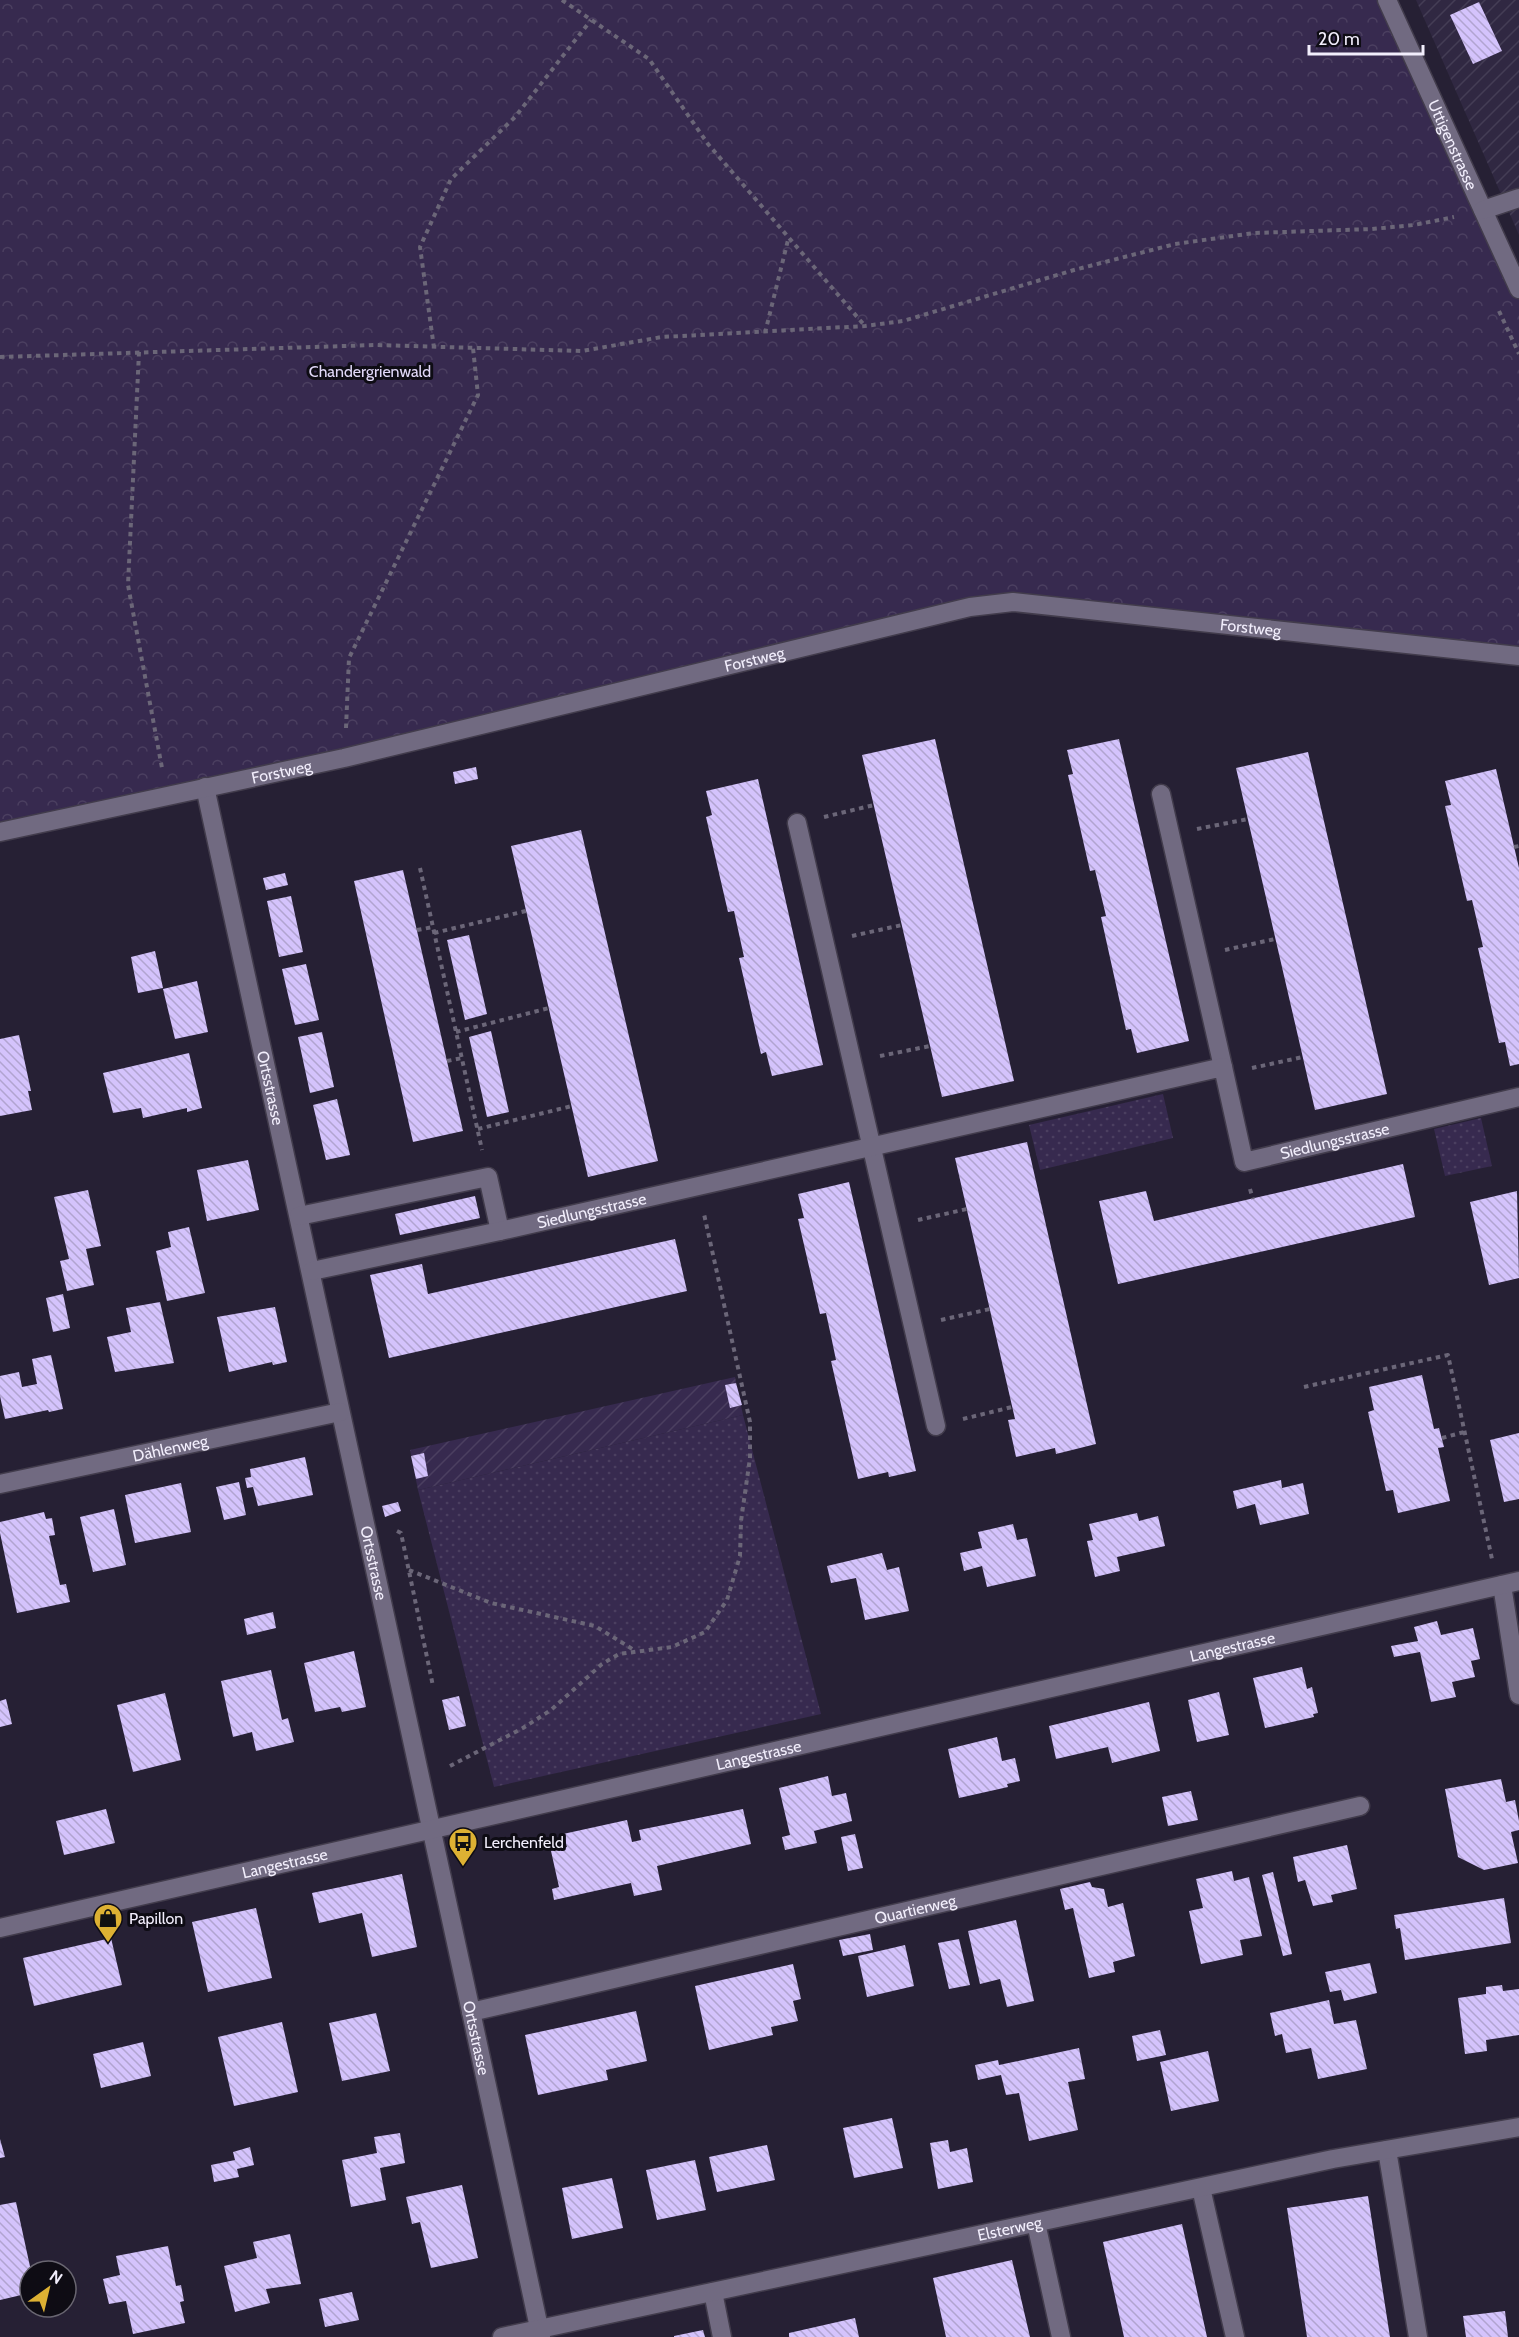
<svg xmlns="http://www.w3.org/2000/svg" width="1519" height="2337" viewBox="0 0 1519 2337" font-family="Cabin,sans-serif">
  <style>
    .industrial { fill: url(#industrial-furrows) }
    .forest { fill: url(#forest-crowns) }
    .park { fill: url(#park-dots) }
    .garden { fill: url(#garden-furrows) }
    .building { fill: url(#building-back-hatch) }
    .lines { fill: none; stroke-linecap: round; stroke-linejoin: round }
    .minor-casing { stroke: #423c4c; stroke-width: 21 }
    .path { stroke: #6b6678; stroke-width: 4; stroke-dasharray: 4.5 4.5; stroke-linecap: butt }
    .minor { stroke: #716a81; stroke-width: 18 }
    .labels { text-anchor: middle; stroke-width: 6; stroke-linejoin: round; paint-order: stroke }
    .street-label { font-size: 16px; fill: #f2eefc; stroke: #0e0c14 }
    .park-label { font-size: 16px; fill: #e1d8f8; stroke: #0e0c14 }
    .poi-label { font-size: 16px; fill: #f2eefc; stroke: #0e0c14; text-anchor: start }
  </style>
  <defs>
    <pattern id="industrial-furrows" width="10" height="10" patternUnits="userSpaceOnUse" patternTransform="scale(1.5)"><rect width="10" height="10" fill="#302842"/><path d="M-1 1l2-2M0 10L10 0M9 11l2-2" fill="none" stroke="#443d55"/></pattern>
    <pattern id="forest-crowns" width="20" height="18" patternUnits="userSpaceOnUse" patternTransform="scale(1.5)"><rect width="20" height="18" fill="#372a4f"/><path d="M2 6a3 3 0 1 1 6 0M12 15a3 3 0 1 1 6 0" fill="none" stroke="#4b3f60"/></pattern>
    <pattern id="park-dots" width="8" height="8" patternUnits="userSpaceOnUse" patternTransform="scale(1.5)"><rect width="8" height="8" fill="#372a4f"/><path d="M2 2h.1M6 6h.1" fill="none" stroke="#4b3f60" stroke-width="1.8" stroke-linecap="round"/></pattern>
    <pattern id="garden-furrows" width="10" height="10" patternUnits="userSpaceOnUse" patternTransform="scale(1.5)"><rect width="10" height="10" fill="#372a4f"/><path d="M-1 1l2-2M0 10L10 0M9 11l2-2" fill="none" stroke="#4b3f60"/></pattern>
    <pattern id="building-back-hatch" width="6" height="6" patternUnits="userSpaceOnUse" patternTransform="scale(1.5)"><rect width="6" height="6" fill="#d4c3fc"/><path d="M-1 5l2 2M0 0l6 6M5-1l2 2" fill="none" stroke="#b1a4d0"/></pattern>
  </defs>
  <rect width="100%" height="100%" fill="#262034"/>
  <path class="industrial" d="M1416 0H1519V235Z"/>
  <path class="forest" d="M0 0H1387L1519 289V656L1013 602 0 832Z"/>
  <path class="park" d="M1163 1094 1173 1138 1040 1170 1029 1125Z
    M1481 1118 1492 1166 1445 1176 1434 1129Z
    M743 1415 821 1714 494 1787 418 1490Z"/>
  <path class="garden" d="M735 1377 743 1415 418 1490 410 1450Z"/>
  <path class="building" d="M1479 2 1502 51 1473 64 1450 15Z
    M935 739 1014 1081 942 1097 862 755Z
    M1119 739 1189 1041 1137 1053 1131 1029 1126 1030 1101 917 1106 916 1095 870 1090 871 1068 775 1073 774 1067 750Z
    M1308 752 1387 1094 1315 1110 1236 768Z
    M476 767 478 779 455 784 453 772Z
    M1496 769 1519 868V1064L1510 1066 1505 1042 1499 1043 1478 948 1483 947 1472 900 1467 901 1445 806 1451 805 1445 781Z
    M758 779 823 1065 772 1076 766 1052 761 1054 739 958 744 957 734 911 728 912 706 817 712 815 706 791Z
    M581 830 658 1161 588 1177 511 846Z
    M403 870 463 1131 413 1142 354 881Z
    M285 873 288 885 266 890 263 878Z
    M291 896 303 952 279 957 267 901Z
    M469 935 487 1014 465 1020 447 940Z
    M155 951 163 988 138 993 131 957Z
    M306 964 319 1020 295 1025 282 969Z
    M197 981 208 1032 175 1039 163 989Z
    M491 1031 509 1112 487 1117 469 1037Z
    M322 1032 334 1087 310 1093 298 1037Z
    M19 1035 31 1091H28L32 1110 0 1116V1039Z
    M189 1053 202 1108 187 1112V1108L143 1118 141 1108 113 1113 103 1073Z
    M337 1099 350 1155 326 1160 313 1105Z
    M1027 1142 1096 1444 1056 1454 1055 1448 1016 1457 1008 1420 1015 1419 955 1158Z
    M248 1160 259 1210 207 1221 197 1170Z
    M1403 1164 1415 1217 1118 1284 1099 1201 1146 1191 1154 1221Z
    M849 1182 916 1471 889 1477 888 1472 858 1479 831 1361 836 1360 831 1336 826 1313 820 1314 798 1219 804 1218 798 1194Z
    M88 1190 101 1246 86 1249 94 1285 67 1291 60 1261 69 1259 54 1197Z
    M1517 1191 1519 1278 1489 1285 1470 1202Z
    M475 1196 480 1218 400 1235 395 1214Z
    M189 1227 205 1293 167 1301 156 1251 171 1247 168 1232Z
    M675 1239 687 1291 389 1358 370 1275 422 1264 428 1294Z
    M63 1294 70 1328 53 1332 46 1298Z
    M160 1302 174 1363 115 1372 107 1337 131 1332 126 1308Z
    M275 1307 287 1362 273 1365 272 1362 229 1372 217 1317Z
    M51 1355 63 1409 49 1412 48 1410 5 1419 0 1396V1376L19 1372 22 1387 37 1384 32 1359Z
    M1422 1375 1434 1429 1439 1428 1444 1447 1438 1448 1450 1501 1398 1513 1393 1490 1386 1491 1368 1412 1374 1410 1369 1387Z
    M736 1383 742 1405 730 1408 725 1385Z
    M1519 1433V1499L1504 1502 1490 1440Z
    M424 1453 428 1476 416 1479 411 1456Z
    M305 1457 313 1495 258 1506 253 1487 247 1488 245 1478 251 1477 250 1469Z
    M1281 1480 1282 1488 1303 1483 1309 1514 1260 1525 1255 1504 1237 1509 1233 1491Z
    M239 1482 246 1515 224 1520 216 1487Z
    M181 1483 191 1532 135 1543 125 1495Z
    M398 1502 401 1511 385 1517 382 1506Z
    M114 1509 126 1565 93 1572 80 1517Z
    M44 1512 46 1519 52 1518 55 1535 49 1536 60 1585 66 1584 70 1602 17 1613 0 1533V1522Z
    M1137 1513 1139 1521 1158 1516 1165 1546 1117 1557 1120 1571 1095 1577 1087 1541 1093 1540 1089 1524Z
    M1013 1524 1017 1540 1027 1538 1036 1576 987 1587 982 1566 964 1571 960 1553 982 1548 978 1532Z
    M882 1553 887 1570 899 1567 909 1611 865 1620 856 1578 831 1583 827 1566Z
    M273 1612 276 1628 247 1635 244 1619Z
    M1437 1621 1441 1635 1473 1628 1480 1659 1471 1661 1475 1677 1452 1682 1456 1697 1431 1702 1420 1652 1394 1657 1391 1646 1418 1641 1414 1627Z
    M354 1651 366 1707 342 1712 340 1707 315 1712 304 1663Z
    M1302 1667 1307 1689 1312 1687 1318 1713 1313 1714 1314 1717 1265 1728 1253 1678Z
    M271 1670 282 1720 288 1718 294 1742 256 1751 252 1732 233 1737 221 1681Z
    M1219 1692 1229 1735 1197 1742 1188 1700Z
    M165 1693 181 1760 133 1772 117 1705Z
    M459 1696 466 1726 449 1730 442 1700Z
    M6 1699 12 1724 0 1727V1701Z
    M1149 1702 1160 1751 1112 1763 1108 1747 1056 1759 1049 1726Z
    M997 1737 1002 1761 1015 1758 1020 1781 1007 1784 1008 1787 959 1798 948 1749Z
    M828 1776 832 1796 846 1793 852 1821 814 1831 817 1843 785 1850 782 1837 790 1835 779 1788Z
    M1501 1779 1506 1802 1515 1800 1519 1821V1830L1511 1832 1518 1863 1484 1870 1458 1857 1445 1789Z
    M1191 1791 1198 1820 1168 1826 1162 1797Z
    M106 1809 115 1843 64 1855 56 1821Z
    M743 1809 751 1844 657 1866 662 1890 634 1896 631 1883 554 1900 552 1889 559 1887 551 1851 567 1847 563 1834 627 1820 632 1842 641 1840 639 1830Z
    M855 1834 863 1868 848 1871 841 1837Z
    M1347 1845 1357 1889 1331 1895 1333 1902 1313 1906 1305 1880 1298 1882 1293 1857Z
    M1232 1871 1234 1881 1249 1877 1262 1936 1240 1940 1243 1955 1201 1964 1189 1911 1203 1908 1196 1879Z
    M1273 1872 1292 1954 1283 1956 1262 1875Z
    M402 1874 417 1947 372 1957 362 1913 319 1923 312 1893Z
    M1090 1882 1092 1887 1104 1889 1108 1907 1123 1903 1135 1956 1113 1962 1115 1972 1089 1978 1073 1908 1065 1910 1060 1889Z
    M1504 1898 1511 1943 1405 1960 1400 1928 1396 1929 1394 1915Z
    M256 1908 272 1978 208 1992 192 1922Z
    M1016 1920 1034 2001 1007 2007 1000 1979 980 1984 968 1931Z
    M870 1934 873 1950 843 1956 839 1940Z
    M111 1938 122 1985 34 2006 23 1958Z
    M959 1939 970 1985 949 1989 938 1943Z
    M905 1945 914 1986 867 1997 858 1956Z
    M1370 1963 1377 1993 1344 2001 1341 1990 1330 1992 1325 1972Z
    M793 1964 801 1999 793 2001 798 2021 771 2027 773 2035 709 2050 695 1986Z
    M1502 1985 1503 1991 1519 1989V2035L1486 2040 1487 2051 1465 2054 1458 1998 1486 1994V1987Z
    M1329 2000 1334 2024 1356 2020 1367 2069 1318 2079 1311 2048 1286 2053 1282 2034 1275 2036 1270 2013Z
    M636 2011 647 2061 606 2070 608 2080 538 2095 525 2035Z
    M376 2013 390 2071 342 2081 329 2023Z
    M282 2022 298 2092 234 2106 218 2037Z
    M1160 2030 1166 2055 1137 2061 1132 2036Z
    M143 2042 151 2076 101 2088 93 2054Z
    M1079 2048 1085 2079 1068 2082 1078 2130 1029 2141 1019 2093 1006 2095 1001 2075 978 2080 975 2065 998 2060 999 2065Z
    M1208 2051 1219 2101 1171 2111 1160 2062Z
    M892 2118 903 2168 854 2178 843 2128Z
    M400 2133 405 2163 380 2168 386 2200 351 2207 342 2160 377 2153 374 2137Z
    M0 2139 5 2157 0 2158Z
    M948 2140 950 2152 967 2148 973 2182 938 2189 930 2143Z
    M767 2145 775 2180 717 2192 709 2157Z
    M250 2147 254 2165 237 2169 239 2177 214 2182 211 2165 235 2160 233 2152Z
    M695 2160 706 2210 657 2220 646 2170Z
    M612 2178 623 2228 572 2239 562 2188Z
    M462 2185 478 2258 431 2268 420 2222 412 2224 406 2197Z
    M1368 2196 1390 2337H1307L1287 2208Z
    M16 2202 31 2271 30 2293 0 2300V2205Z
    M1182 2224 1207 2337H1124L1103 2242Z
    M290 2234 301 2284 266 2289 270 2303 235 2312 224 2266 257 2258 253 2242Z
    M168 2246 176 2286 181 2285 184 2301 180 2302 185 2323 133 2334 126 2301 109 2304 103 2279 120 2275 116 2256Z
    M1012 2260 1030 2337H946L933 2278Z
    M352 2292 359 2320 325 2327 319 2299Z
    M1505 2311 1508 2337H1466L1463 2316Z
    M855 2318 859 2337H789V2333Z
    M703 2330 705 2337H674V2336Z"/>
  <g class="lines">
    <g class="minor-casing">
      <g id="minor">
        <path id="s1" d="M1387 0 1519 289"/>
        <path d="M1483 210 1519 198"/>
        <path id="s2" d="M205 787C318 1303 430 1820 541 2337"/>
        <path d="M1161 794 1223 1067"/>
        <path d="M797 823 936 1426"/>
        <path id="s3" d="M0 832 344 758 970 607 1013 602 1519 656"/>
        <path d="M299 1216 488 1177 500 1231"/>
        <path id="s4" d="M312 1271 500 1231 1223 1067 1244 1162 1519 1097"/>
        <path id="s5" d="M0 1484 340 1412"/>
        <path d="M1502 1585 1519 1695"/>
        <path id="s6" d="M0 1928 1519 1581"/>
        <path id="s7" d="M471 2012 1360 1806"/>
        <path d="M1387 2150 1418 2337"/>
        <path d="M1201 2188 1235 2337"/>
        <path d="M1036 2223 1061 2337"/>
        <path d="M713 2292 722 2337"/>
        <path id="s8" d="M502 2337 1333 2159 1519 2127"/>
      </g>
    </g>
    <path class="path" d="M562 0 649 59 708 144 865 326
      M1499 311 1519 354
      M765 333 788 240
      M434 348 420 247 451 179 515 117 591 20
      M139 352 128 585 162 768
      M0 357 376 345 582 351 662 337 865 326 903 321 1074 270 1175 244 1254 233 1372 229 1414 225 1454 217
      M346 728 349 658 478 395 473 348
      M824 817 874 805
      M1197 829 1248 819
      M1514 847 1519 846
      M420 868 482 1150
      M417 930 433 927
      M434 933 526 911
      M852 936 902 925
      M1225 950 1275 939
      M456 1032 549 1008
      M880 1056 930 1046
      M447 1061 462 1058
      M1252 1068 1303 1057
      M478 1129 572 1106
      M1250 1189 1253 1199
      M918 1220 967 1209
      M941 1320 990 1309
      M1304 1387 1448 1355 1492 1559
      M963 1419 1012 1407
      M1442 1438 1464 1432
      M397 1531 401 1533 433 1686
      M409 1570 491 1603 595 1626 634 1650
      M450 1766 523 1728 551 1710 602 1664 619 1654 672 1647 705 1632 727 1600 740 1556 741 1521 750 1458V1422L704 1214"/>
    <use href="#minor" class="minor"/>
  </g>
  <defs>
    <g id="bus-pin" transform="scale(1.5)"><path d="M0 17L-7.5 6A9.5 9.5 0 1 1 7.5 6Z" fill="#ddb133" stroke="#0e0c14"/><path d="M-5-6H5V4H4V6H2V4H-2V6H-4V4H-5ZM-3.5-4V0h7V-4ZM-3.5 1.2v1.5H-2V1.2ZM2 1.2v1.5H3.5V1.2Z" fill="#111"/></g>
    <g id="shop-pin" transform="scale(1.5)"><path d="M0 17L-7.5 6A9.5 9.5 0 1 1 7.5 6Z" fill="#ddb133" stroke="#0e0c14"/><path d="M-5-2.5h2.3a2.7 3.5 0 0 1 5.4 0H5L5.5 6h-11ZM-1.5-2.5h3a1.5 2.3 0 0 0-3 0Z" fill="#111"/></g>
  </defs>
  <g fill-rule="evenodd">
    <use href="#bus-pin" x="463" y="1842"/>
    <use href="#shop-pin" x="108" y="1918"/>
  </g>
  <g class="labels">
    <g class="street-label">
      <text dy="6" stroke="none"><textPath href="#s1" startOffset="159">Uttigenstrasse</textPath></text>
      <text dy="6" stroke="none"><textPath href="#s3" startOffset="1278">Forstweg</textPath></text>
      <text dy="6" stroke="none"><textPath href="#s3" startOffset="774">Forstweg</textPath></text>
      <text dy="6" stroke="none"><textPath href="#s3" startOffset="288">Forstweg</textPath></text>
      <text dy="6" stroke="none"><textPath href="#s2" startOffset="308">Ortsstrasse</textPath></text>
      <text dy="6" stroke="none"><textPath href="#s4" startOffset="1124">Siedlungsstrasse</textPath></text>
      <text dy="6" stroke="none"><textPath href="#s4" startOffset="286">Siedlungsstrasse</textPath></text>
      <text dy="6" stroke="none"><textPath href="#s5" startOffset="174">Dählenweg</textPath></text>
      <text dy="6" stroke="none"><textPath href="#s2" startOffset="794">Ortsstrasse</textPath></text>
      <text dy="6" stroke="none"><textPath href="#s6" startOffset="1264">Langestrasse</textPath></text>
      <text dy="6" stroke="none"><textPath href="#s6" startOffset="778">Langestrasse</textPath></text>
      <text dy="6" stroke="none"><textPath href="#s6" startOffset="292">Langestrasse</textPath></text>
      <text dy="6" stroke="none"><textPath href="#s7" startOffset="456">Quartierweg</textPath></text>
      <text dy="6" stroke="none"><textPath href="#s2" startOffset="1280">Ortsstrasse</textPath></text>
      <text dy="6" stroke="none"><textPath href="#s8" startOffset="519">Elsterweg</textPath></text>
    </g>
    <g class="park-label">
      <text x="370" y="377">Chandergrienwald</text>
    </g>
    <g class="poi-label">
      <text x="484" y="1848">Lerchenfeld</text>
      <text x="129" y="1924">Papillon</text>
    </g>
  </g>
  <g transform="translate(48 2289) rotate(34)"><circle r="28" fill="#0e0c14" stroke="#696671" stroke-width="1.5"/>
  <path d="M0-4.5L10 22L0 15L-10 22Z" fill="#ddb133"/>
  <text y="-9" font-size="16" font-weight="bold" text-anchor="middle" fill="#f2eefc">N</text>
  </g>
  <path d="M1309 45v9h114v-9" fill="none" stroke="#f2eefc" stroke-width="3"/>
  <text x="1318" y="45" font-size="18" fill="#f2eefc" stroke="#0e0c14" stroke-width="4.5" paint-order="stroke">20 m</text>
</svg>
